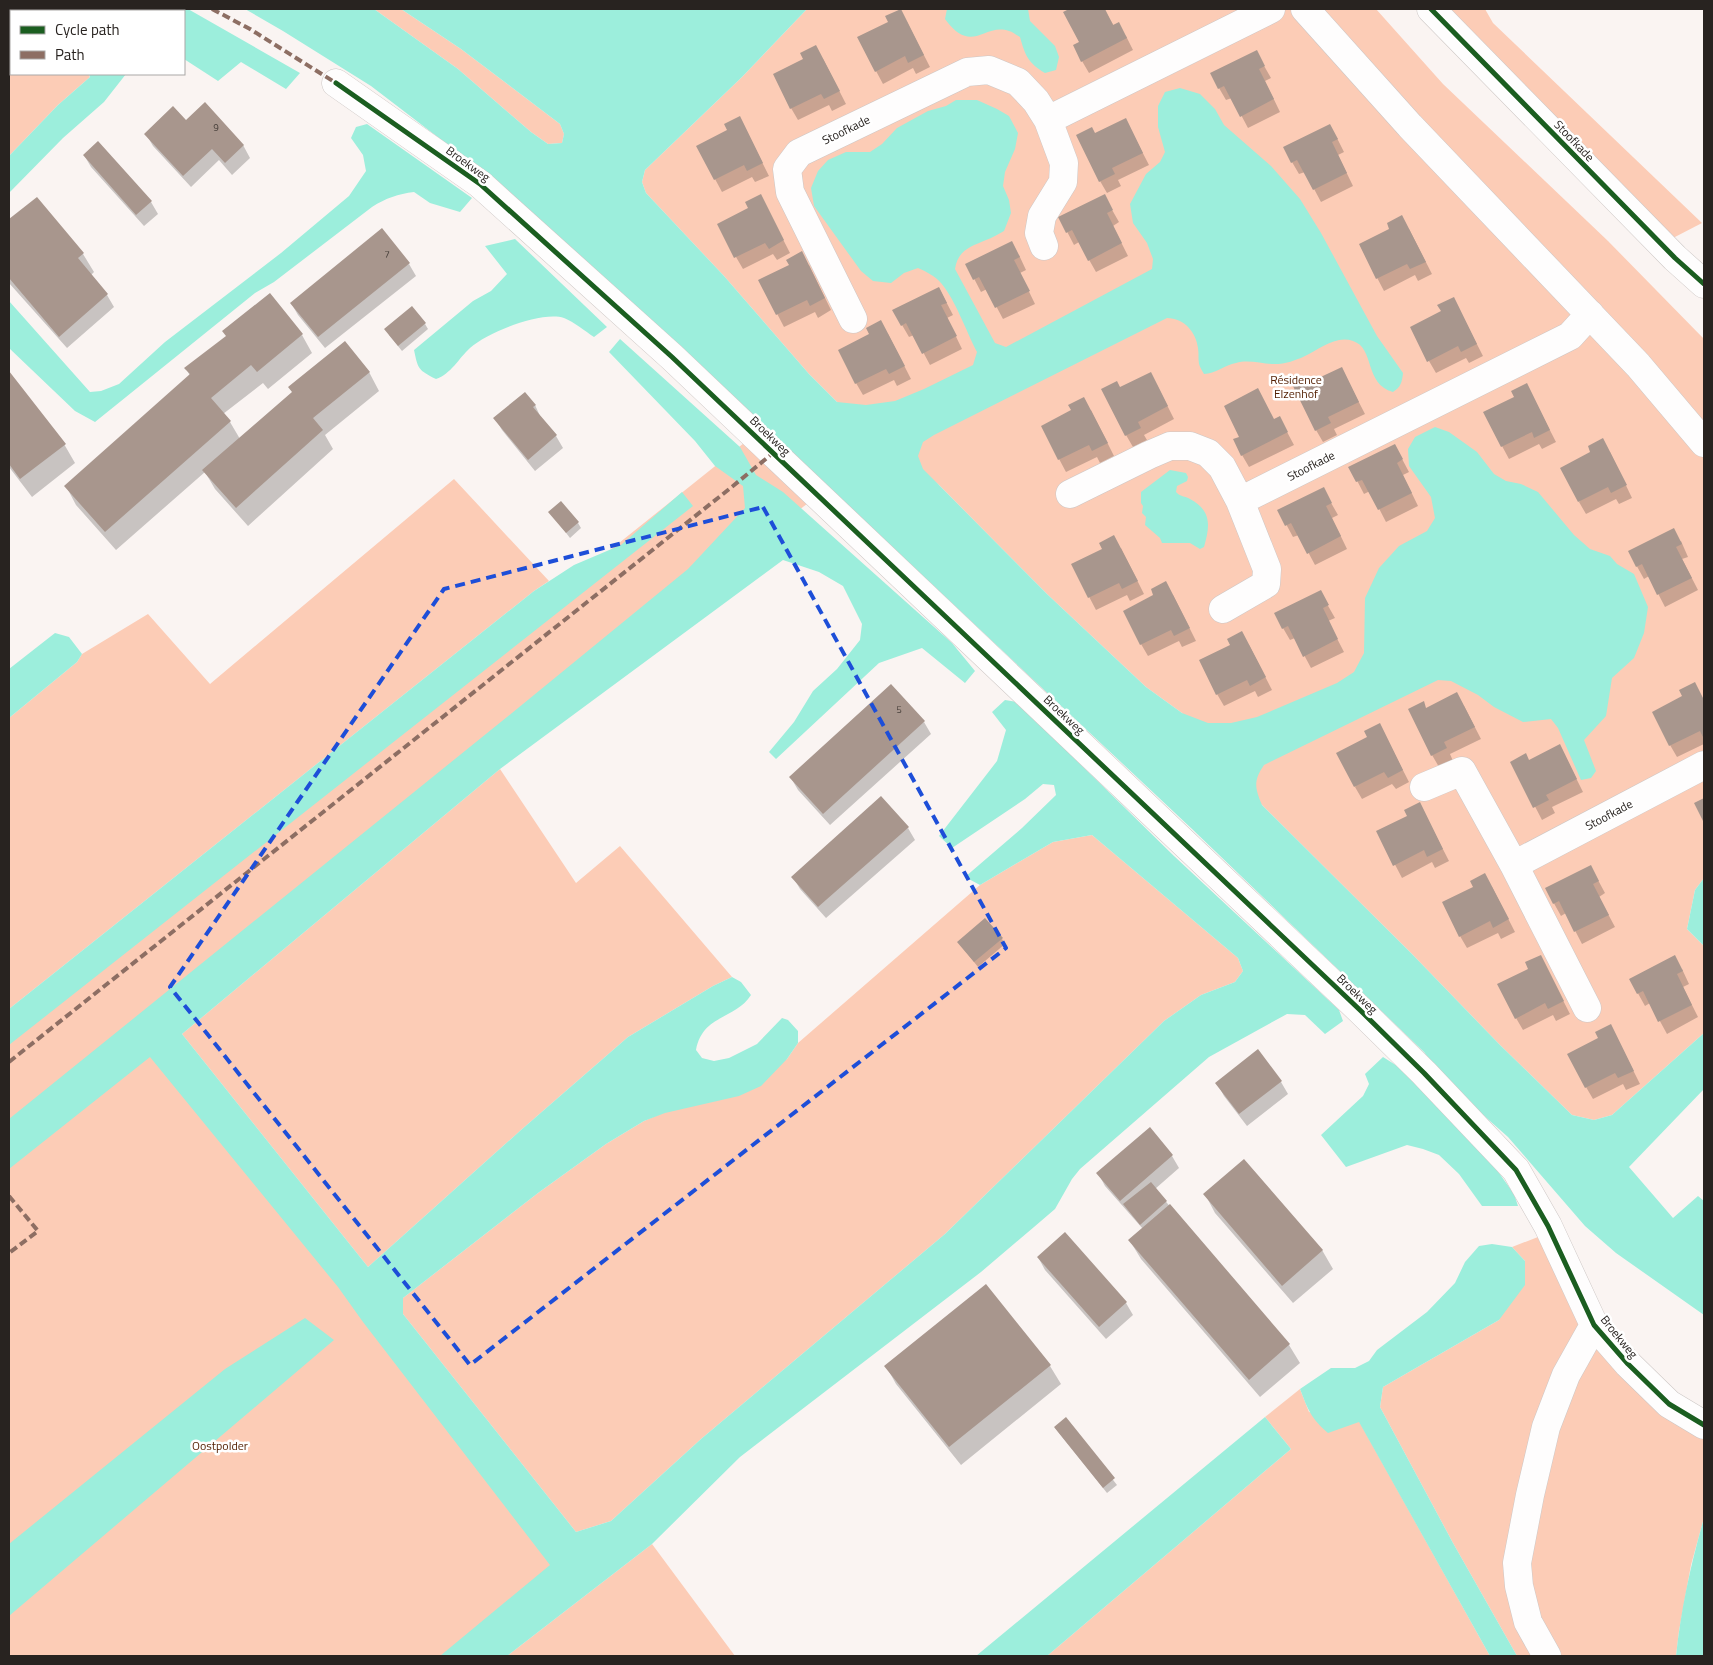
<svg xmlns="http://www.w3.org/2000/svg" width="1713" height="1665" viewBox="0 0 1713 1665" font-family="'Titillium Web',sans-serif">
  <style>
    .green { fill: #fcccb6 }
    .water { fill: #9ceedc }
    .shadow { fill: #0003 }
    .building { fill: #a8968d }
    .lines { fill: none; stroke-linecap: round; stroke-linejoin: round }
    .minor-casing { stroke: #cdc7c5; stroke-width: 29 }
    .minor { stroke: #fefdfd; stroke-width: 28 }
    .quiet { stroke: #8d6e63; stroke-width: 4; stroke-dasharray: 8 4; stroke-linecap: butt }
    .cycleway-casing { stroke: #fff; stroke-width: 8 }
    .cycleway { stroke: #1b5e20; stroke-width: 5 }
    .marked { fill: none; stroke: #1d4ed8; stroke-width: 4; stroke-dasharray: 10 6; stroke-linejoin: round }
    .labels { text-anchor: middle; stroke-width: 5; stroke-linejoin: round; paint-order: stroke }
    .number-label { font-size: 10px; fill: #48403b }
    .street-label { font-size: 12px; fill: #282320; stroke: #fff }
    .park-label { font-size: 12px; fill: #521e00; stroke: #fff }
  </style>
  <rect width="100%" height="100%" fill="#faf4f2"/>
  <path class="green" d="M374 9H401L461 49 560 124 564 134 562 143 548 144 531 132 458 69Z
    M807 9H1376L1443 84 1608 241 1704 339V878L1695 890 1687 929 1704 946V1033L1612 1115 1594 1120 1572 1115 1500 1045 1411 953 1262 805 1182 713 1146 687 1047 594 939 485 837 402 809 374 724 276 646 193 642 182 645 170 742 77Z
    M1449 9H1485L1493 23 1702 223 1673 238Z
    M9 34 11 35V74H88L90 77 58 105 9 156Z
    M779 415 844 475 141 1023 579 1549 448 1656H9V1031Z
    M454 479 549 581 534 591 9 1009V718L77 662 82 654 148 614 210 684Z
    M500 769 576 883 620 846 732 977 713 986 628 1037 521 1130 368 1267 182 1034Z
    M1092 835 1238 958 1243 971 1235 982 1201 995 1164 1021 945 1234 701 1439 611 1521 576 1532 403 1314V1298L538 1193 606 1144 644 1121 787 1059 798 1043 980 885 1053 842Z
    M1538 1237 1571 1309 1609 1362 1704 1438V1518L1691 1565 1679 1631 1676 1656H1517L1453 1543 1380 1407 1383 1387 1499 1320 1525 1261 1512 1247Z
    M1300 1389 1309 1412 1359 1421 1490 1656H1047L1291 1449 1265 1417Z
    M652 1544 735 1656H507Z"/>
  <path class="water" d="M104 9H188L300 73 286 89 241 62 218 81 184 59V11H110Z
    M245 9H374L458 69 531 132 548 144 562 143 564 134 560 124 461 49 401 9H807L742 77 645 170 642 182 646 193 724 276 809 374 837 402 866 405 895 401 924 389 973 365 977 352C967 333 955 299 941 283 935 276 927 272 918 268L904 273 891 283 873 281 861 271 814 206 811 188 818 171 828 160 846 152H870L882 144 897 128 928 111 946 106 956 100H977L997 109 1009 116 1018 133 1015 149 1005 172 1003 186 1009 200 1011 213 1004 231C998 234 992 238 986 240 970 247 958 250 955 269L995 343 1006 347 1152 269 1153 259 1147 243 1133 223 1130 204 1146 174 1160 162 1165 152 1158 127V106L1165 92 1180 88 1200 94 1215 109 1224 125 1271 166 1300 199 1321 233 1377 336 1403 373C1402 382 1401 387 1393 392 1364 384 1375 348 1353 341 1335 335 1319 350 1303 357 1296 360 1285 364 1278 364 1264 365 1250 359 1236 363 1225 365 1215 374 1204 374 1202 371 1200 367 1199 364 1198 359 1199 353 1198 348 1196 332 1184 318 1167 318L934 435 923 442 918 456 923 469 939 485 1047 594 1146 687 1182 713 1208 723H1231L1257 717 1337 683 1354 672 1364 653 1365 598 1379 568 1399 546 1427 531 1435 518 1431 497 1409 466 1408 449 1415 437 1435 427 1449 432 1477 452 1494 474 1506 481 1521 484 1538 492 1574 535 1590 549 1610 556 1617 564 1634 574 1648 607 1644 633 1634 658 1612 678 1606 716 1584 740 1596 771 1591 778 1581 780 1558 728 1551 719 1523 722 1494 707 1478 695 1451 681 1438 680 1264 765C1253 781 1255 788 1262 805L1411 953 1500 1045 1572 1115 1594 1120 1612 1115 1704 1033V1089L1629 1167 1673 1218 1698 1196 1704 1201V1315L1616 1253 1585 1226 1508 1137 1456 1091 1439 1072 1424 1052 1191 828 871 527 685 355 452 148 371 86 283 31Z
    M947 9H1028L1030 21 1055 46 1059 57 1056 70 1045 73C1028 63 1025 55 1020 37 1016 35 1013 32 1009 31 984 22 972 56 945 19Z
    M89 74H126L104 102 63 138 9 193V156L58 105 90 77Z
    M367 124 472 198 460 212 430 203 414 192C398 194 386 198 372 207L274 282 255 293 95 422 75 411 9 348V301L90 392 101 391 119 384 165 342 281 253 349 196 366 171 363 155 351 138 356 127Z
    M515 239 607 327 594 337C585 331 574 322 564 318 541 311 488 332 470 348 459 358 451 374 436 379 418 370 418 369 414 350L473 301 491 291 507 274 485 246Z
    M620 339 740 447 756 475 783 492 952 643 975 671 965 683 922 648 879 663 776 759 769 752 794 722 813 691 837 669 860 640 862 624 843 586 819 572 783 560 500 769 182 1034 368 1267 521 1130 628 1037 713 986 732 977 741 982 751 995C735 1020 703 1014 696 1050L702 1058 714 1061 729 1058 757 1044 782 1018 788 1020 798 1031V1043L787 1059 761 1086 739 1096 665 1113 644 1121 606 1144 538 1193 403 1298V1314L576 1532 611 1521 701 1439 945 1234 1164 1021 1201 995 1235 982 1243 971 1238 958 1092 835 1053 842 980 885 965 877 1022 828 1056 795 1054 785 1043 784 1025 799 952 848 939 836 997 761 1006 730 992 712 1005 700 1017 702 1174 856 1339 1010 1343 1021 1325 1034 1305 1015 1287 1014 1209 1057 1080 1169 1072 1179 1055 1209 1034 1227 981 1272 740 1457 652 1544 507 1656H440L550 1565 363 1322 338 1287 150 1057 9 1169V1119L507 717 688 569 745 508 743 486 715 466 695 441 609 352Z
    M1170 470 1186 473 1188 477 1187 481 1177 486 1176 492C1180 497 1185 496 1190 499 1212 511 1210 526 1204 547L1200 549 1190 543H1162L1160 538 1145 525 1146 517 1142 513 1143 506 1141 503V492Z
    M682 492 693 506 9 1045V1009L534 591 574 565 621 545Z
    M55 633 69 637 82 654 77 662 9 718V669Z
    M1704 878V946L1687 929 1695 890Z
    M1383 1057 1410 1074 1487 1156 1514 1194 1518 1206H1482L1459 1174 1439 1155 1423 1149 1407 1145 1346 1167 1321 1135 1363 1096 1369 1084 1365 1074Z
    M1492 1244 1512 1247 1525 1261V1285L1499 1320 1383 1387 1380 1407 1453 1543 1517 1656H1490L1359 1422 1328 1433C1311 1418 1308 1410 1300 1389L1331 1368H1355L1369 1361 1377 1350 1427 1312 1455 1283 1465 1262 1479 1246Z
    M305 1318 334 1340 9 1616V1544L225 1369Z
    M1265 1417 1291 1449 1047 1656H976Z
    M1704 1518V1656H1676C1681 1609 1691 1563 1704 1518Z"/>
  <path class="shadow" d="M1072 9H1104L1114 26 1126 36 1133 50 1089 73 1082 61 1080 43 1065 12Z
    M907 22 930 67 916 74 913 68 883 84 876 71Z
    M823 59 846 104 832 111 829 105 798 120 791 108Z
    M1263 64 1271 78 1265 81 1280 112 1248 128 1232 98 1226 100 1219 88Z
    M186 122 243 145 250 158 232 175 219 160 191 187 153 146 146 134Z
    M746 130 769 176 755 182 752 177 722 192 715 179Z
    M1132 132 1149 165 1118 180 1121 186 1107 193 1100 181 1095 134Z
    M1337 138 1344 152 1338 155 1353 186 1321 202 1305 172 1299 174 1292 162Z
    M84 155 151 202 158 214 144 226 91 167Z
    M37 199 83 254 94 272 91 275 107 295 114 307 67 348 9 283V221Z
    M767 208 790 253 777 260 773 254 743 269 736 257Z
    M1111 208 1119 222 1113 226 1128 256 1096 272 1079 242 1074 245 1060 218Z
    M1409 229 1432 274 1418 281 1415 275 1384 291 1360 245Z
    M1019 255 1026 270 1020 273 1035 304 1003 319 987 289 981 292 967 265Z
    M409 264 416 276 325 348 298 315 291 303Z
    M809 265 831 310 818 318 815 312 784 327 760 281Z
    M939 288 953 315 947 318 962 349 930 365 914 335 909 337 902 325Z
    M1460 311 1483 356 1469 363 1466 358 1436 373 1429 361Z
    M425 324 428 329 402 351 389 335Z
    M888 334 911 379 897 386 894 380 863 395 856 383Z
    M302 335 312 353 268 389 263 383 223 414 230 422 240 439 293 392 369 372 379 391 325 435 333 449 248 526 215 489 205 472 116 550 76 505 66 486 190 376 186 368Z
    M9 373 64 444 75 463 32 497 9 467Z
    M1348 381 1365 414 1334 429 1337 435 1323 442 1316 430 1310 383Z
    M1157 385 1174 419 1144 435 1147 440 1133 447 1126 435 1120 389Z
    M1533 397 1556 442 1542 449 1539 444 1509 459 1502 446Z
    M535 405 541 418 556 436 563 448 535 471 502 430 495 418Z
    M1091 410 1114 456 1100 463 1097 457 1066 472 1042 427Z
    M1274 420 1286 430 1294 445 1249 467 1242 455Z
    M1610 452 1632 498 1619 504 1616 499 1586 514 1579 502Z
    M1401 457 1409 472 1403 475 1418 506 1386 522 1370 491 1364 494 1350 467Z
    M1330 501 1338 515 1332 518 1347 549 1315 565 1299 535 1293 537 1279 511Z
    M550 512 578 523 581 528 570 538Z
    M1681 541 1688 557 1682 559 1698 590 1665 607 1649 576 1644 579 1629 552Z
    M1121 548 1144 594 1130 601 1127 595 1096 610 1072 564Z
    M1173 595 1196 641 1182 647 1179 641 1148 656 1141 644Z
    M1327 604 1335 618 1328 621 1344 652 1311 668 1295 638 1290 640 1283 628Z
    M1249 645 1272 690 1258 697 1255 691 1224 706 1217 694Z
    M1695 684 1704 701V744L1677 757 1670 745 1684 697Z
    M1464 706 1481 739 1450 754 1453 761 1439 767 1432 755 1427 709Z
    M924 722 931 734 830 825 798 790 791 778Z
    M1386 737 1409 782 1396 789 1392 784 1362 799 1355 787Z
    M1566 758 1583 792 1552 807 1555 813 1542 820 1512 762Z
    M1426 816 1449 861 1435 868 1432 862 1402 878 1378 832Z
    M908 828 915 840 826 918 800 889 793 877Z
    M1591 867 1605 893 1599 897 1615 927 1582 944 1566 913 1561 916 1546 889Z
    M1492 887 1515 932 1501 939 1498 933 1467 948 1460 936Z
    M1002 939 1005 944 978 967 962 947Z
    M1547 969 1570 1014 1556 1021 1553 1015 1523 1030 1516 1018Z
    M1682 969 1689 984 1683 987 1698 1017 1667 1034 1650 1003 1645 1006 1630 979Z
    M1617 1038 1640 1084 1626 1090 1623 1084 1593 1099 1586 1087Z
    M1281 1082 1288 1094 1247 1126 1224 1096 1217 1083Z
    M1149 1129 1172 1156 1179 1168 1155 1189 1289 1345 1300 1363 1260 1397 1141 1259 1130 1241 1143 1229 1105 1186 1098 1173Z
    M1205 1194 1322 1250 1333 1269 1293 1303 1215 1213Z
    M1065 1233 1126 1303 1133 1315 1106 1339 1045 1270 1038 1257Z
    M986 1286 1050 1366 1061 1384 961 1465 896 1384 886 1366Z
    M1066 1419 1117 1485 1107 1493 1055 1428Z"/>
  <path class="building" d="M901 9 924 55 908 63 905 56 875 72 857 37 888 22 885 16Z
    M1069 9H1105L1113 25 1119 22 1127 38 1081 62 1073 45 1079 42 1063 12Z
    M816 45 840 91 824 99 821 94 790 109 773 74 803 59 800 53Z
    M1257 50 1265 66 1259 69 1274 99 1240 117 1224 86 1218 89 1210 73Z
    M205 102 244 145 225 163 212 149 183 176 144 134 173 106 186 120Z
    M740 116 763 163 747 171 744 165 714 180 696 146 727 130 724 124Z
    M1126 118 1143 153 1112 168 1115 174 1099 182 1076 135 1092 127 1095 133Z
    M1330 124 1338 139 1332 142 1347 173 1313 190 1297 160 1291 163 1283 147Z
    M98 141 152 201 136 215 83 155Z
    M761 194 784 240 769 249 765 243 734 258 717 224 748 208 745 202Z
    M1105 194 1113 210 1107 213 1122 243 1088 261 1072 230 1066 233 1058 217Z
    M37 197 84 253 78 258 108 294 59 337 9 278V219Z
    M1402 215 1426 262 1410 269 1407 264 1376 279 1359 244 1389 229 1387 223Z
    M382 228 410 263 318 337 290 303Z
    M1012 241 1020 257 1014 260 1030 291 995 308 979 277 973 280 965 264Z
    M802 251 825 298 810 306 807 300 776 315 758 280 789 265 786 260Z
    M939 287 947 303 941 305 957 336 922 354 906 323 901 326 892 310Z
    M270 293 303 334 257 372 251 365 211 398 231 421 105 532 64 486 190 374 184 368 226 336 222 331Z
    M1454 297 1477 344 1461 352 1458 346 1427 362 1410 327 1441 311 1437 305Z
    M412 306 426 323 398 346 384 329Z
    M881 320 905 366 889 374 886 369 855 384 838 350 869 334 866 328Z
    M345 341 370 372 313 418 323 430 236 508 202 470 292 392 288 387Z
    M1342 367 1359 402 1328 417 1331 423 1315 431 1292 384 1307 376 1310 382Z
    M9 371 66 444 20 479 9 464Z
    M1151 372 1168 406 1138 422 1141 428 1125 436 1101 389 1117 381 1120 387Z
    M1527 383 1550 430 1534 438 1532 432 1501 447 1483 412 1514 397 1511 391Z
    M1258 388 1274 419 1280 416 1288 432 1241 456 1233 439 1239 437 1224 406Z
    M525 392 536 405 533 407 557 435 528 460 493 418Z
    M1084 397 1108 443 1092 451 1089 445 1058 460 1041 426 1071 410 1068 405Z
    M1603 438 1627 485 1611 493 1608 487 1578 502 1560 468 1590 452 1588 446Z
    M1395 444 1403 459 1397 463 1412 493 1378 510 1362 480 1356 482 1348 467Z
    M1324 487 1332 503 1326 506 1341 536 1307 554 1291 523 1285 526 1277 510Z
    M561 501 579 522 566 533 548 512Z
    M1674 528 1682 544 1676 547 1692 578 1657 595 1642 564 1636 567 1628 551Z
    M1114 535 1138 581 1122 589 1119 583 1088 598 1071 564 1102 549 1099 543Z
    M1166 581 1190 628 1174 636 1171 630 1140 645 1123 611 1153 595 1151 589Z
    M1321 590 1329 605 1323 608 1338 639 1303 657 1288 626 1282 629 1274 613Z
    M1242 631 1266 677 1250 686 1247 680 1216 695 1199 660 1230 645 1227 639Z
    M1695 682 1704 700V736L1703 737 1700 731 1669 746 1652 712 1682 696 1679 690Z
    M891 684 925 721 823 814 789 777Z
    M1457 692 1475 727 1444 742 1447 748 1431 756 1408 709 1424 701 1426 708Z
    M1380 723 1403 770 1388 778 1384 772 1354 787 1336 753 1367 737 1364 731Z
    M1560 744 1577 779 1546 795 1549 800 1533 808 1510 762 1526 753 1529 760Z
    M881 796 909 827 818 907 791 877Z
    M1704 798V823L1694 803Z
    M1420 802 1443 849 1427 857 1424 850 1393 866 1376 831 1407 816 1404 810Z
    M1591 865 1599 881 1593 884 1609 915 1574 932 1559 901 1553 904 1545 888Z
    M1485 873 1509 919 1493 928 1490 921 1459 937 1442 902 1473 887 1470 881Z
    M985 918 1003 938 974 962 957 942Z
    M1541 955 1564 1001 1548 1009 1545 1003 1515 1019 1497 984 1528 969 1525 962Z
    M1675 955 1683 971 1677 974 1692 1005 1658 1022 1643 991 1637 994 1629 979Z
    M1611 1024 1634 1071 1618 1078 1615 1073 1585 1088 1567 1054 1598 1038 1595 1032Z
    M1258 1049 1282 1081 1239 1114 1215 1083Z
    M1150 1127 1173 1155 1120 1201 1096 1173Z
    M1244 1159 1323 1250 1282 1286 1203 1194Z
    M1151 1182 1167 1201 1140 1225 1123 1204Z
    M1170 1204 1290 1344 1249 1380 1128 1240Z
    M1065 1232 1127 1302 1099 1327 1037 1257Z
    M986 1284 1051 1365 949 1447 884 1366Z
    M1066 1417 1115 1478 1103 1488 1054 1427Z"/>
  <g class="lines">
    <g class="minor-casing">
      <path id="minor" d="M1305 9 1410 126 1638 365 1704 443
        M1431 9 1675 258 1704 284
        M336 83 480 184 672 357 1361 1011 1424 1073 1516 1170 1548 1226 1594 1325 1628 1364 1669 1404 1704 1425
        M1048 120 1271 9
        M853 319 790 192 787 169 799 153 967 72 989 70 1018 82 1036 101 1048 120 1064 163 1063 182 1042 216 1039 233 1044 246
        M1070 494 1149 455 1170 446H1190L1208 453 1222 467 1240 501 1267 569 1266 584 1223 609
        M1240 501 1570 336 1590 314
        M1424 787 1462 771 1514 865 1587 1008
        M1514 865 1704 765
        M1547 1656 1528 1622 1519 1586 1517 1563 1530 1495 1546 1427 1566 1375 1594 1325"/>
    </g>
    <use href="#minor" class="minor"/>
    <path class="quiet" d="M212 9 250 29 336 83
      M9 1062 733 486 773 453
      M9 1196 38 1231 9 1253"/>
    <g class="cycleway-casing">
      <path id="cycleway" d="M1431 9 1675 258 1704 284
        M336 83 480 184 672 357 1361 1011 1424 1073 1516 1170 1548 1226 1594 1325 1628 1364 1669 1404 1704 1425"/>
    </g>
    <use href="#cycleway" class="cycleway"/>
  </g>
  <path class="marked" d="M763 507 1006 948 470 1365 170 987 444 589Z"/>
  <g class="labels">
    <g class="number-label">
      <text x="216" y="131">9</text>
      <text x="387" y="258">7</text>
      <text x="899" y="713">5</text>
    </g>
    <g class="street-label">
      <text transform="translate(846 130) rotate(-26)" y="4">Stoofkade</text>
      <text transform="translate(1574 141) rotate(46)" y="4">Stoofkade</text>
      <text transform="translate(468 164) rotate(36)" y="4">Broekweg</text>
      <text transform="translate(770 436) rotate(44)" y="4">Broekweg</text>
      <text transform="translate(1311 466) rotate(-27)" y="4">Stoofkade</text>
      <text transform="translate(1064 715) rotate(43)" y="4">Broekweg</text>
      <text transform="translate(1609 815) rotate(-28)" y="4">Stoofkade</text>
      <text transform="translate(1357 994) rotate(44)" y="4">Broekweg</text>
      <text transform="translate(1619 1337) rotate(51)" y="4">Broekweg</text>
    </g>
    <g class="park-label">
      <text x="1296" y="384">Résidence<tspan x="1296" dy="14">Elzenhof</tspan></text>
      <text x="220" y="1450">Oostpolder</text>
    </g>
  </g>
  <rect width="1713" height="1665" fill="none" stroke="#282320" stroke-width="20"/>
  <rect x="10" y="10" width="175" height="65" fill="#ffffff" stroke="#a9a7a6"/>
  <rect x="20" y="26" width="25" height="8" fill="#1b5e20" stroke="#a9a7a6"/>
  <text x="55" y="35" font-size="15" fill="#282320">Cycle path</text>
  <rect x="20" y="51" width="25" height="8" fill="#8d6e63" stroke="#a9a7a6"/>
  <text x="55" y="60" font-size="15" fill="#282320">Path</text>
</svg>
